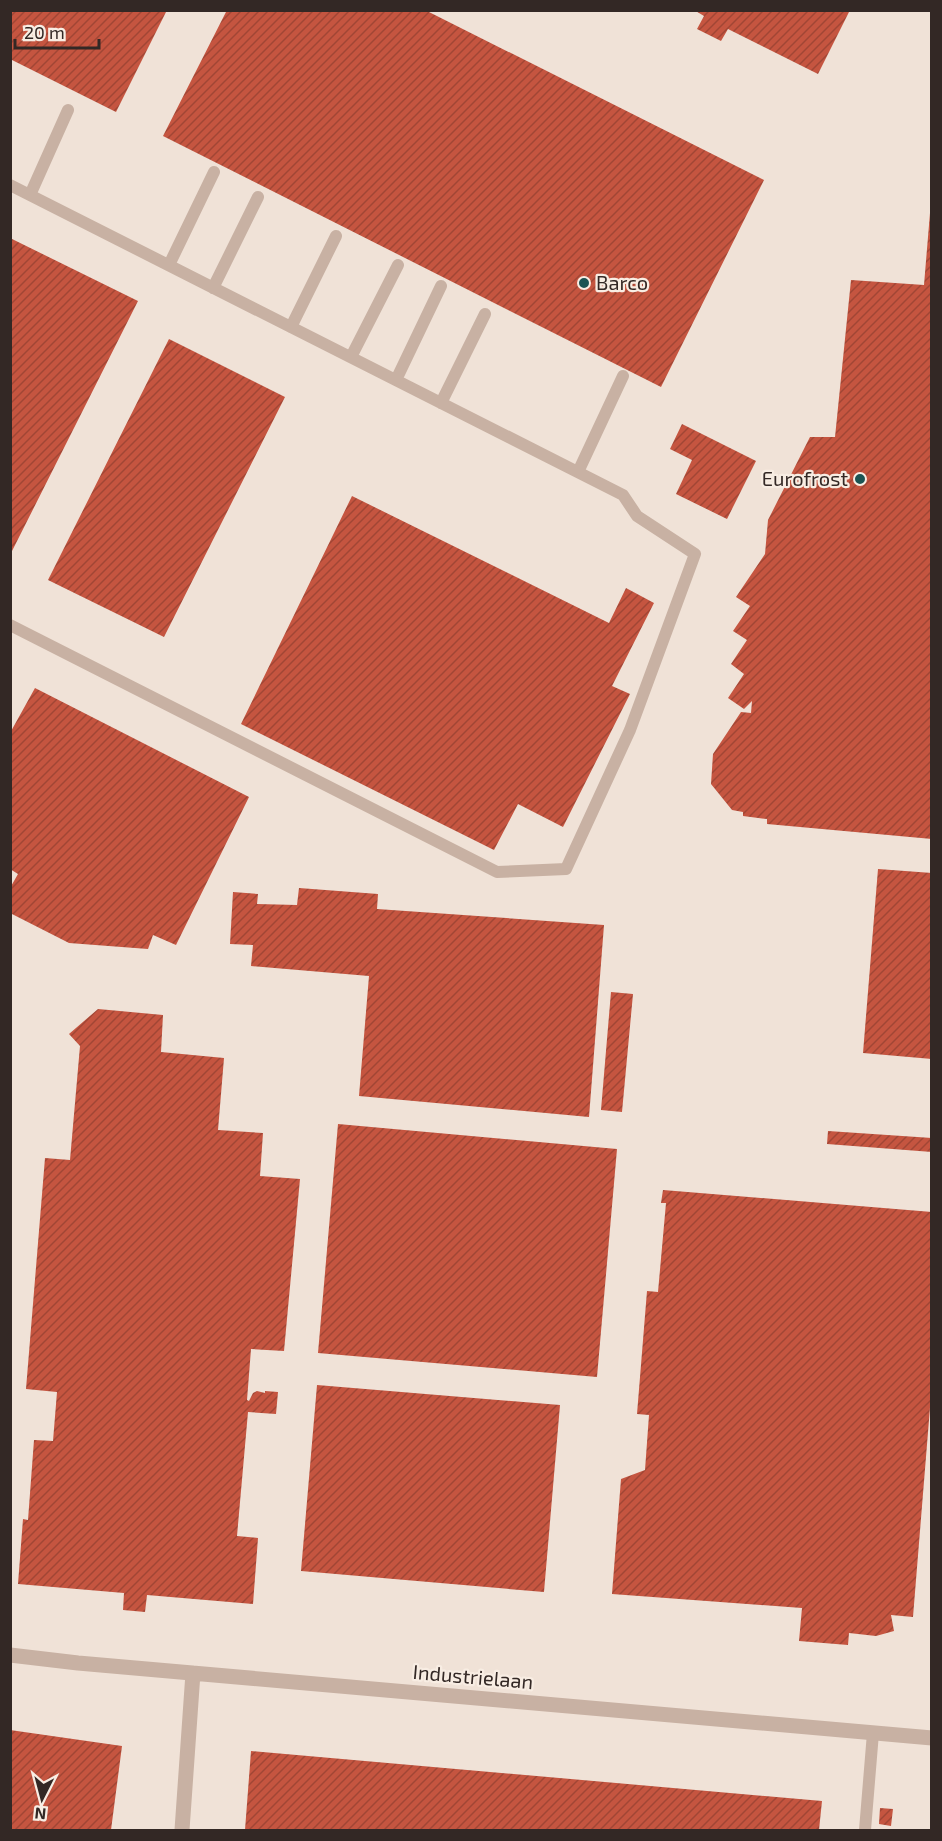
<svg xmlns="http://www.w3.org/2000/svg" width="942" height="1841" viewBox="0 0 942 1841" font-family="'Exo 2',sans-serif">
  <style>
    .building { fill: url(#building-hatch) }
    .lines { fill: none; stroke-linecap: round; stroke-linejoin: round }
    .lane { stroke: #c8b1a3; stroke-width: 12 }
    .street { stroke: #c8b1a3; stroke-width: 15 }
    .poi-dot { fill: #1b5453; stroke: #f8ede3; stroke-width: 2 }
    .labels { text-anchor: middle; stroke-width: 4.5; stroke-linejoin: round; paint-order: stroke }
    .poi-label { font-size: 20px; fill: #332825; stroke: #f8ede3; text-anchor: start }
    .street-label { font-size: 20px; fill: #332825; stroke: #f8ede3 }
  </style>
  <defs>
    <pattern id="building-hatch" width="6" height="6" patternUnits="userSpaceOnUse" patternTransform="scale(1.5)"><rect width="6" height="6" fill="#c55540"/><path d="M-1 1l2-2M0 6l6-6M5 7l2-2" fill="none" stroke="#a14635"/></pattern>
  </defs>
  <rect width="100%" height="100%" fill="#f0e2d7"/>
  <path class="building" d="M10 10H167L116 112 10 59Z
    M227 10H425L764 180 661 387 163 136Z
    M694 10H850L818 74 728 29 721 41 697 29 704 16Z
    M930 213H932V839L767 824V819L743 816V812L732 810 711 784 713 754 741 712 751 713 752 701 744 709 728 698 744 674 731 664 747 640 733 631 750 606 736 597 765 554 768 520 810 437H835L851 280 924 285Z
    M10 238 138 301 10 555Z
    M169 339 285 397 164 637 48 580Z
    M682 424 756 461 727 519 676 494 692 460 670 449Z
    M352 496 609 623 626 588 654 603 612 686 630 694 563 827 518 804 494 850 241 724Z
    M35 688 249 797 176 945 153 935 148 949 69 943 10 913V888L18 874 10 869V733Z
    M878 869 932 873V1059L863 1053Z
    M299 888 378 894 377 909 604 925 589 1117 359 1096 369 976 251 966 253 945 230 944 233 892 258 894 257 904 297 905Z
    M611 992 633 994 622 1112 601 1110Z
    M98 1009 163 1015 161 1052 224 1058 218 1130 263 1133 260 1176 300 1179 284 1351 251 1349 247 1400 249 1401 253 1393 257 1391 265 1393V1391L278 1392 276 1414 248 1412 237 1536 258 1538 253 1604 147 1595 145 1612 123 1610 124 1593 18 1584 23 1519 28 1520 34 1440 53 1441 57 1392 26 1389 45 1158 70 1160 80 1046 69 1034Z
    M338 1124 617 1149 597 1377 318 1353Z
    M828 1131 932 1138V1152L827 1144Z
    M663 1190 932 1212V1383L913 1617 891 1615 894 1631 876 1636 849 1633 848 1645 799 1641 802 1608 612 1594 621 1479 645 1470 649 1415 637 1414 647 1291 658 1292 666 1203H661Z
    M317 1385 560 1405 544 1592 301 1571Z
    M10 1730 122 1746 111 1830H10Z
    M251 1751 822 1801 819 1830H245Z
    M880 1808 893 1809 891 1826 879 1824Z"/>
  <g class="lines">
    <path class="lane" d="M10 185 623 495 637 516 695 554 630 730 566 869 497 872 10 625
      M30 195 68 110
      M169 265 214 172
      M213 288 258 197
      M291 327 336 236
      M351 357 398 265
      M396 380 441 286
      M441 403 485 314
      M578 472 623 376
      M865 1830 873 1733"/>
    <path class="street" d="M10 1655 78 1663 932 1738
      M182 1830 193 1673"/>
  </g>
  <g class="poi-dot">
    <circle cx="584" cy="283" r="6"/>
    <circle cx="860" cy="479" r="6"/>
  </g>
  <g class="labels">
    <g class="poi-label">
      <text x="596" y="290">Barco</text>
      <text x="848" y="486" text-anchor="end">Eurofrost</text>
    </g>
    <g class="street-label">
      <text transform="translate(473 1677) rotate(5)" y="7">Industrielaan</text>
    </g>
  </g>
  <rect width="942" height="1841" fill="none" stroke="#332825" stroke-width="24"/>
  <g transform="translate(42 1799) rotate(186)" stroke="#f8ede3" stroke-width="4.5" paint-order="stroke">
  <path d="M0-4.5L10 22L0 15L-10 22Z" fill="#332825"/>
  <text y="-9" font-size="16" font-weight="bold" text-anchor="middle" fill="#332825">N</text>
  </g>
  <path d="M15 39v9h84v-9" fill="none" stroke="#332825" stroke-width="3"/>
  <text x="24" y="39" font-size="18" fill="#332825" stroke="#f8ede3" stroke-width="4.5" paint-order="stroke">20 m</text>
</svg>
